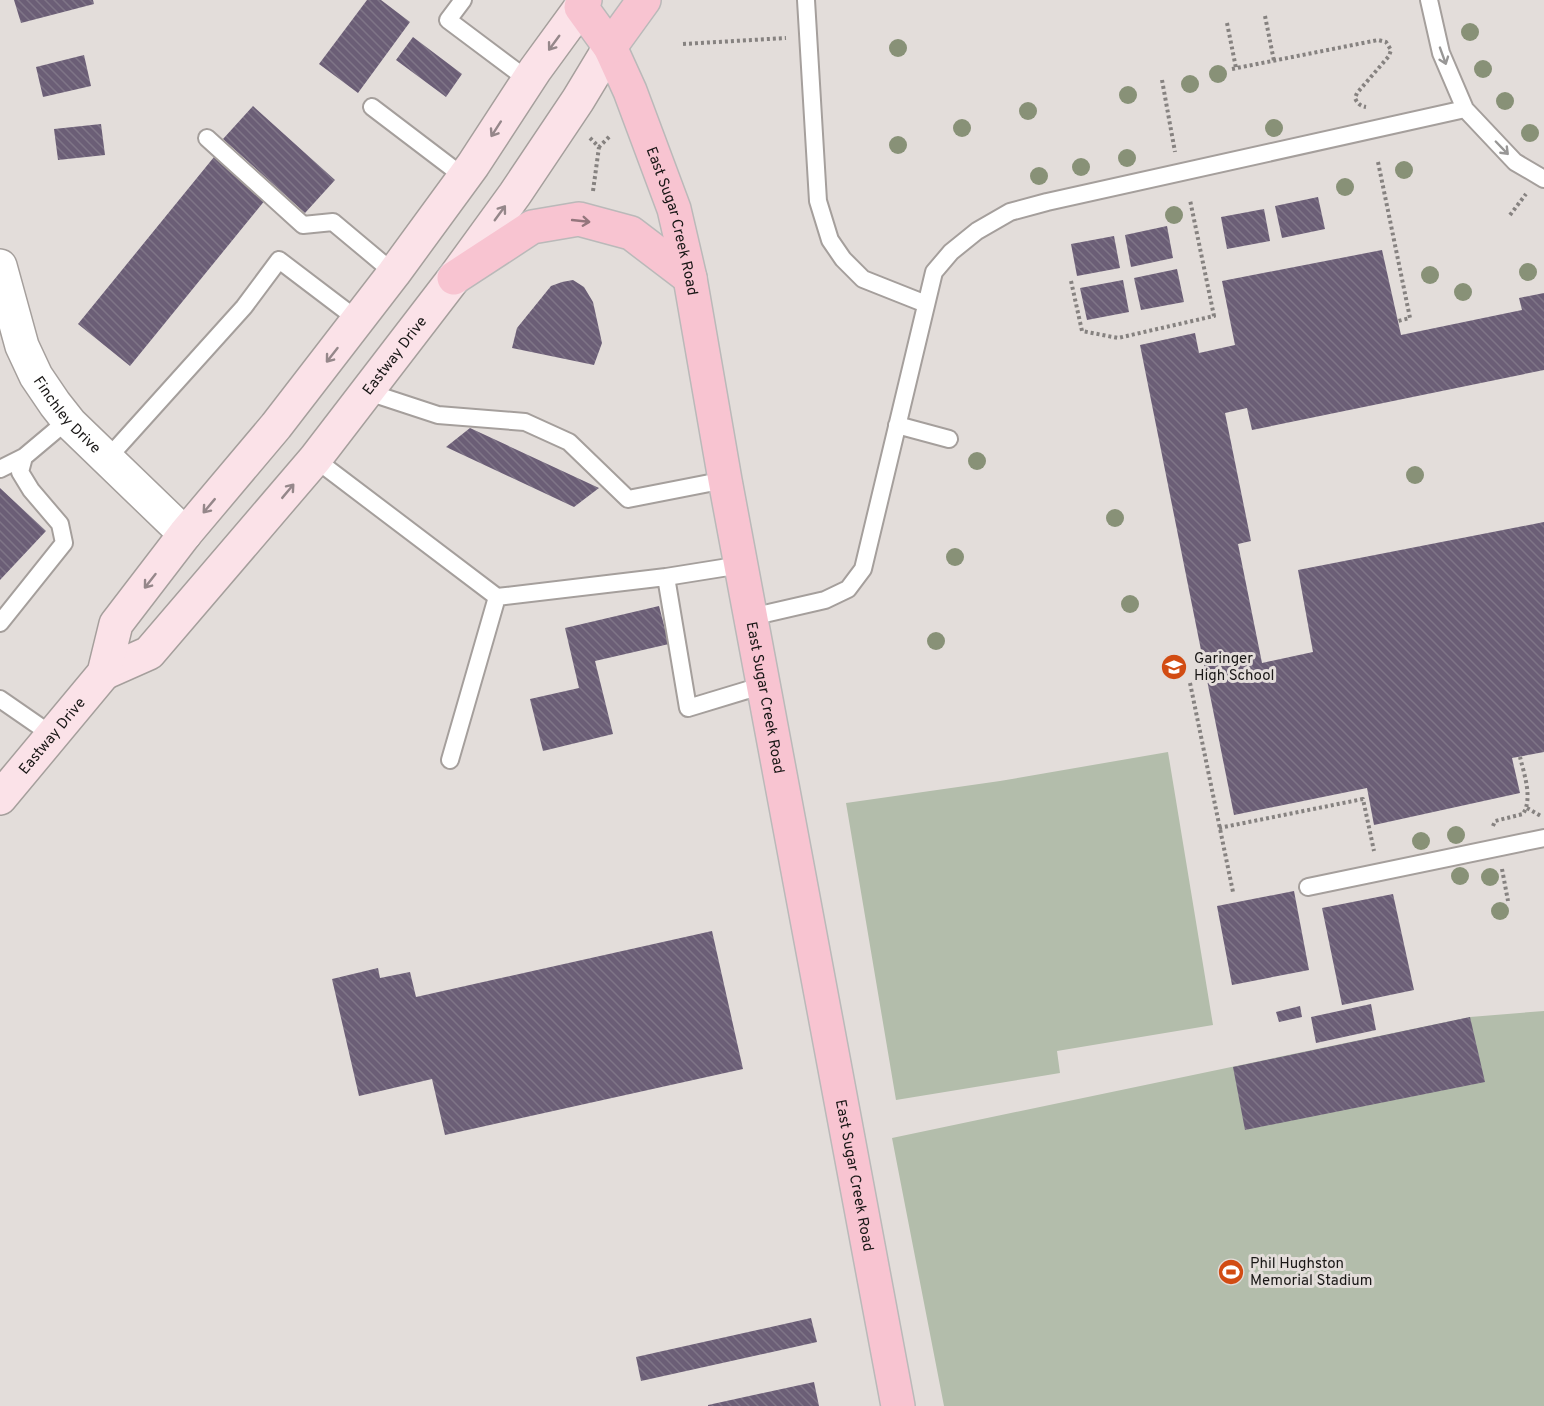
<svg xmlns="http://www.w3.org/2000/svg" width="1544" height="1406" viewBox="0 0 1544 1406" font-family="Overpass,sans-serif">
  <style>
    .pitch { fill: #b3bdab }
    .building { fill: url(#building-back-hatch) }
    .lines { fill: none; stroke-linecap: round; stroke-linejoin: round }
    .lane-casing { stroke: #a59f9c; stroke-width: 20 }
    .street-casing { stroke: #a59f9c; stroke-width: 36 }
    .secondary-casing { stroke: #a59f9c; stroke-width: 36 }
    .primary-casing { stroke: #bab9b9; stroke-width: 36 }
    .path { stroke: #868280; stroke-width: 4; stroke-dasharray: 3 3; stroke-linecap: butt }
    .lane { stroke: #fff; stroke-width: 16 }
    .street { stroke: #fff; stroke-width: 33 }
    .secondary { stroke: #fbe2e8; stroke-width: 33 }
    .primary { stroke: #f8c4d1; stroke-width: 33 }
    .tree { fill: #889177 }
    .oneway { stroke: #95878a }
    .oneway2 { stroke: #989796 }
    .oneway3 { stroke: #94767d }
    .labels { text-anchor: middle; stroke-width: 6; stroke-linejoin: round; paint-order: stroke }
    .street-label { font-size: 15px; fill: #191716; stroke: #e3ddda }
    .poi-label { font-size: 15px; fill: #191716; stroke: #e3ddda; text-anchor: start }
  </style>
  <defs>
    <pattern id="building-back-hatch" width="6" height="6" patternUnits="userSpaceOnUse" patternTransform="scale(1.5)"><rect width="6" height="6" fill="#6b5e76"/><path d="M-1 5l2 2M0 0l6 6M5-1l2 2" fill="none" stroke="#7f7587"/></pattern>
  </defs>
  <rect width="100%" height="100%" fill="#e3ddda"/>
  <path class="pitch" d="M1168 752 1213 1025 1057 1051 1060 1073 896 1100 846 803 1000 781Z
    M1544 1011V1406H944L892 1138 1470 1017Z"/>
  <path class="building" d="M14 0H93L94 4 21 23Z
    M367 0H381L410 22 358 93 319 64Z
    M413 37 462 74 446 97 396 60Z
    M84 55 91 86 43 97 36 67Z
    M253 106 335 180 305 213 223 139Z
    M101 124 105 155 58 160 54 129Z
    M214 157 266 199 130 366 78 324Z
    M1318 197 1325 229 1282 238 1275 206Z
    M1264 209 1270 241 1227 249 1221 217Z
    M1167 226 1173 258 1131 267 1125 235Z
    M1114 236 1120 268 1077 276 1071 244Z
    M1382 250 1401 335 1522 310 1519 298 1544 293V370L1252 430 1247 408 1225 413 1251 541 1238 544 1262 663 1313 652 1298 570 1544 522V752L1512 758 1520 793 1374 825 1367 788 1234 815 1140 345 1195 333 1199 353 1235 345 1222 281Z
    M1177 269 1184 302 1141 310 1134 278Z
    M573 280 584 287 593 302 602 343 594 365 512 348 517 328 551 286 562 282Z
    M1123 280 1129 312 1087 320 1080 288Z
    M470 428 599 488 574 507 446 447Z
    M0 488 46 531 0 580Z
    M659 606 669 644 595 661 613 734 543 751 530 699 579 688 565 628Z
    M1294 891 1309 970 1232 985 1217 906Z
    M1393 894 1414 990 1342 1005 1322 908Z
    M712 931 743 1069 445 1135 432 1079 359 1096 332 979 378 968 380 978 410 972 416 997Z
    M1371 1004 1376 1030 1316 1043 1311 1017Z
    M1300 1006 1302 1017 1279 1022 1276 1012Z
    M1470 1017 1485 1082 1245 1130 1233 1067Z
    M811 1318 817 1342 641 1381 636 1357Z
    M814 1382 819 1406H708V1405Z"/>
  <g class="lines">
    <g class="lane-casing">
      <path id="lane" d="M463 0 448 20 528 80
        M806 0 818 201 830 240 843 259 863 279 926 304
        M1429 0 1441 53 1465 109 1515 162 1544 179
        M372 107 464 177
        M207 138 303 225 333 222 394 273
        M368 392 438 415 525 422 569 442 628 499 725 480
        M897 425 949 439
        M107 459 244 307 279 260 358 320
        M315 459 497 597 666 577 741 565
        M0 469 24 457
        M666 577 688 708 764 685
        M751 617 825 600 848 589 863 569 934 272 951 252 977 231 1010 212 1047 202 1465 109
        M0 623 64 543 60 524 31 490 20 472 24 457 68 420
        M0 699 52 735
        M450 760 497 597
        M1308 887 1544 838"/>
    </g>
    <g class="street-casing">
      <g id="street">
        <path id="s1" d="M0 266 22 346 36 376 55 404 70 423 185 534"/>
      </g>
    </g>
    <g class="secondary-casing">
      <g id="secondary">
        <path id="s2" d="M104 673 149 653 315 459 454 278 515 194 578 100 610 47"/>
        <path id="s3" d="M0 798 104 673 116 624 185 534 276 426 394 273 473 165 535 70 581 7"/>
      </g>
    </g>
    <g class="primary-casing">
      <g id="primary">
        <path id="s4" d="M585 0 581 7 610 47 630 91 674 209 690 278 725 480 898 1406"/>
        <path d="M610 47 644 0"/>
        <path d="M454 278 532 227 579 219 631 233 690 278"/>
      </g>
    </g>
    <path class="path" d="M1265 16 1274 61
      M1227 23 1236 68
      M683 44 786 38
      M1232 69 1378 40 1386 42 1391 50 1389 56 1357 93 1355 98C1357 103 1360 106 1366 107
      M1162 80 1175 152
      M590 138 599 147 610 136
      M1378 162 1410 318 1398 321
      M593 191 599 147
      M1510 215 1526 194
      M1071 281 1082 331 1118 338 1214 316 1190 200
      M1190 683 1233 892
      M1527 808 1541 816
      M1493 826 1495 821 1523 814C1533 798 1524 774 1520 757
      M1219 828 1363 799 1374 851
      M1502 869 1508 901"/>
    <use href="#lane" class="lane"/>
    <use href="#street" class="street"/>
    <use href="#secondary" class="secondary"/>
    <use href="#primary" class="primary"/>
  </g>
  <g class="tree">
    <circle cx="1470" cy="32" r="9"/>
    <circle cx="898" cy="48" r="9"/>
    <circle cx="1483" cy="69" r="9"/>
    <circle cx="1218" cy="74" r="9"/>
    <circle cx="1190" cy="84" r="9"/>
    <circle cx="1128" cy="95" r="9"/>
    <circle cx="1505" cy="101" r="9"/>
    <circle cx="1028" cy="111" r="9"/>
    <circle cx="962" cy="128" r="9"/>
    <circle cx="1274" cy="128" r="9"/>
    <circle cx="1530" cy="133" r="9"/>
    <circle cx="898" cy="145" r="9"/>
    <circle cx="1127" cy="158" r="9"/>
    <circle cx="1081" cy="167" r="9"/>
    <circle cx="1404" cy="170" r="9"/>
    <circle cx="1039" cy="176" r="9"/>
    <circle cx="1345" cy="187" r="9"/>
    <circle cx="1174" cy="215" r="9"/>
    <circle cx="1528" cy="272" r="9"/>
    <circle cx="1430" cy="275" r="9"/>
    <circle cx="1463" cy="292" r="9"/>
    <circle cx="977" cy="461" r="9"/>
    <circle cx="1415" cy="475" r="9"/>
    <circle cx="1115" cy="518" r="9"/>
    <circle cx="955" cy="557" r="9"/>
    <circle cx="1130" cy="604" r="9"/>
    <circle cx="936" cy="641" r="9"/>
    <circle cx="1456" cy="835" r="9"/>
    <circle cx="1421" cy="841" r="9"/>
    <circle cx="1460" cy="876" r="9"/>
    <circle cx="1490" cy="877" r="9"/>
    <circle cx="1500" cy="911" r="9"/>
  </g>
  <defs><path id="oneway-shaft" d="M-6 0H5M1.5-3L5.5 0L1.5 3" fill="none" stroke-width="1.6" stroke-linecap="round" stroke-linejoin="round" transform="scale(1.5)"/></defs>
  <g class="oneway">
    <use href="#oneway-shaft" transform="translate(554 43) rotate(126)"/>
    <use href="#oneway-shaft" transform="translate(496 129) rotate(123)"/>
    <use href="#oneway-shaft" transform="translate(500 213) rotate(-54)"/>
    <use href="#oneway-shaft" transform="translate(332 355) rotate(128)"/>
    <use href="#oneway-shaft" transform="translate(288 491) rotate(-50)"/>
    <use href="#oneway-shaft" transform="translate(209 506) rotate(130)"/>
    <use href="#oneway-shaft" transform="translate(150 581) rotate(128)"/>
  </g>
  <g class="oneway2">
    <use href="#oneway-shaft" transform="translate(1443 56) rotate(70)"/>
    <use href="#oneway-shaft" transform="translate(1502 148) rotate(46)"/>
  </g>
  <use class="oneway3" href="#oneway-shaft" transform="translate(581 221) rotate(6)"/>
  <defs>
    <g id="school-disc" transform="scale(1.35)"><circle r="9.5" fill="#d24c13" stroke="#e3ddda"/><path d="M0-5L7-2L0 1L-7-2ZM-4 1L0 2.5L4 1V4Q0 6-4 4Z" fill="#fff"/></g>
    <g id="stadium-disc" transform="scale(1.35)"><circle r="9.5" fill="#d24c13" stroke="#e3ddda"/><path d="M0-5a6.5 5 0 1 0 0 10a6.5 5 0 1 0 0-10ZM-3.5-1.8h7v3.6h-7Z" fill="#fff"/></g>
  </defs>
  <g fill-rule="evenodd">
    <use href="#school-disc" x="1174" y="667"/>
    <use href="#stadium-disc" x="1231" y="1272"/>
  </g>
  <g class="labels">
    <g class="street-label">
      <text dy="5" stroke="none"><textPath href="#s4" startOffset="243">East Sugar Creek Road</textPath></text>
      <text dy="5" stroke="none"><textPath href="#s2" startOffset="435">Eastway Drive</textPath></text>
      <text dy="5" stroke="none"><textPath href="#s1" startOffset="166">Finchley Drive</textPath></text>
      <text dy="5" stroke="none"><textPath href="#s4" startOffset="729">East Sugar Creek Road</textPath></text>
      <text dy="5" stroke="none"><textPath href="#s3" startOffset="81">Eastway Drive</textPath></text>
      <text dy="5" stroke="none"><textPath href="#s4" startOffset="1215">East Sugar Creek Road</textPath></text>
    </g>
    <g class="poi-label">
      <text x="1194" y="663">Garinger<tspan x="1194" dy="17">High School</tspan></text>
      <text x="1250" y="1268">Phil Hughston<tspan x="1250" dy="17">Memorial Stadium</tspan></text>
    </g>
  </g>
</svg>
